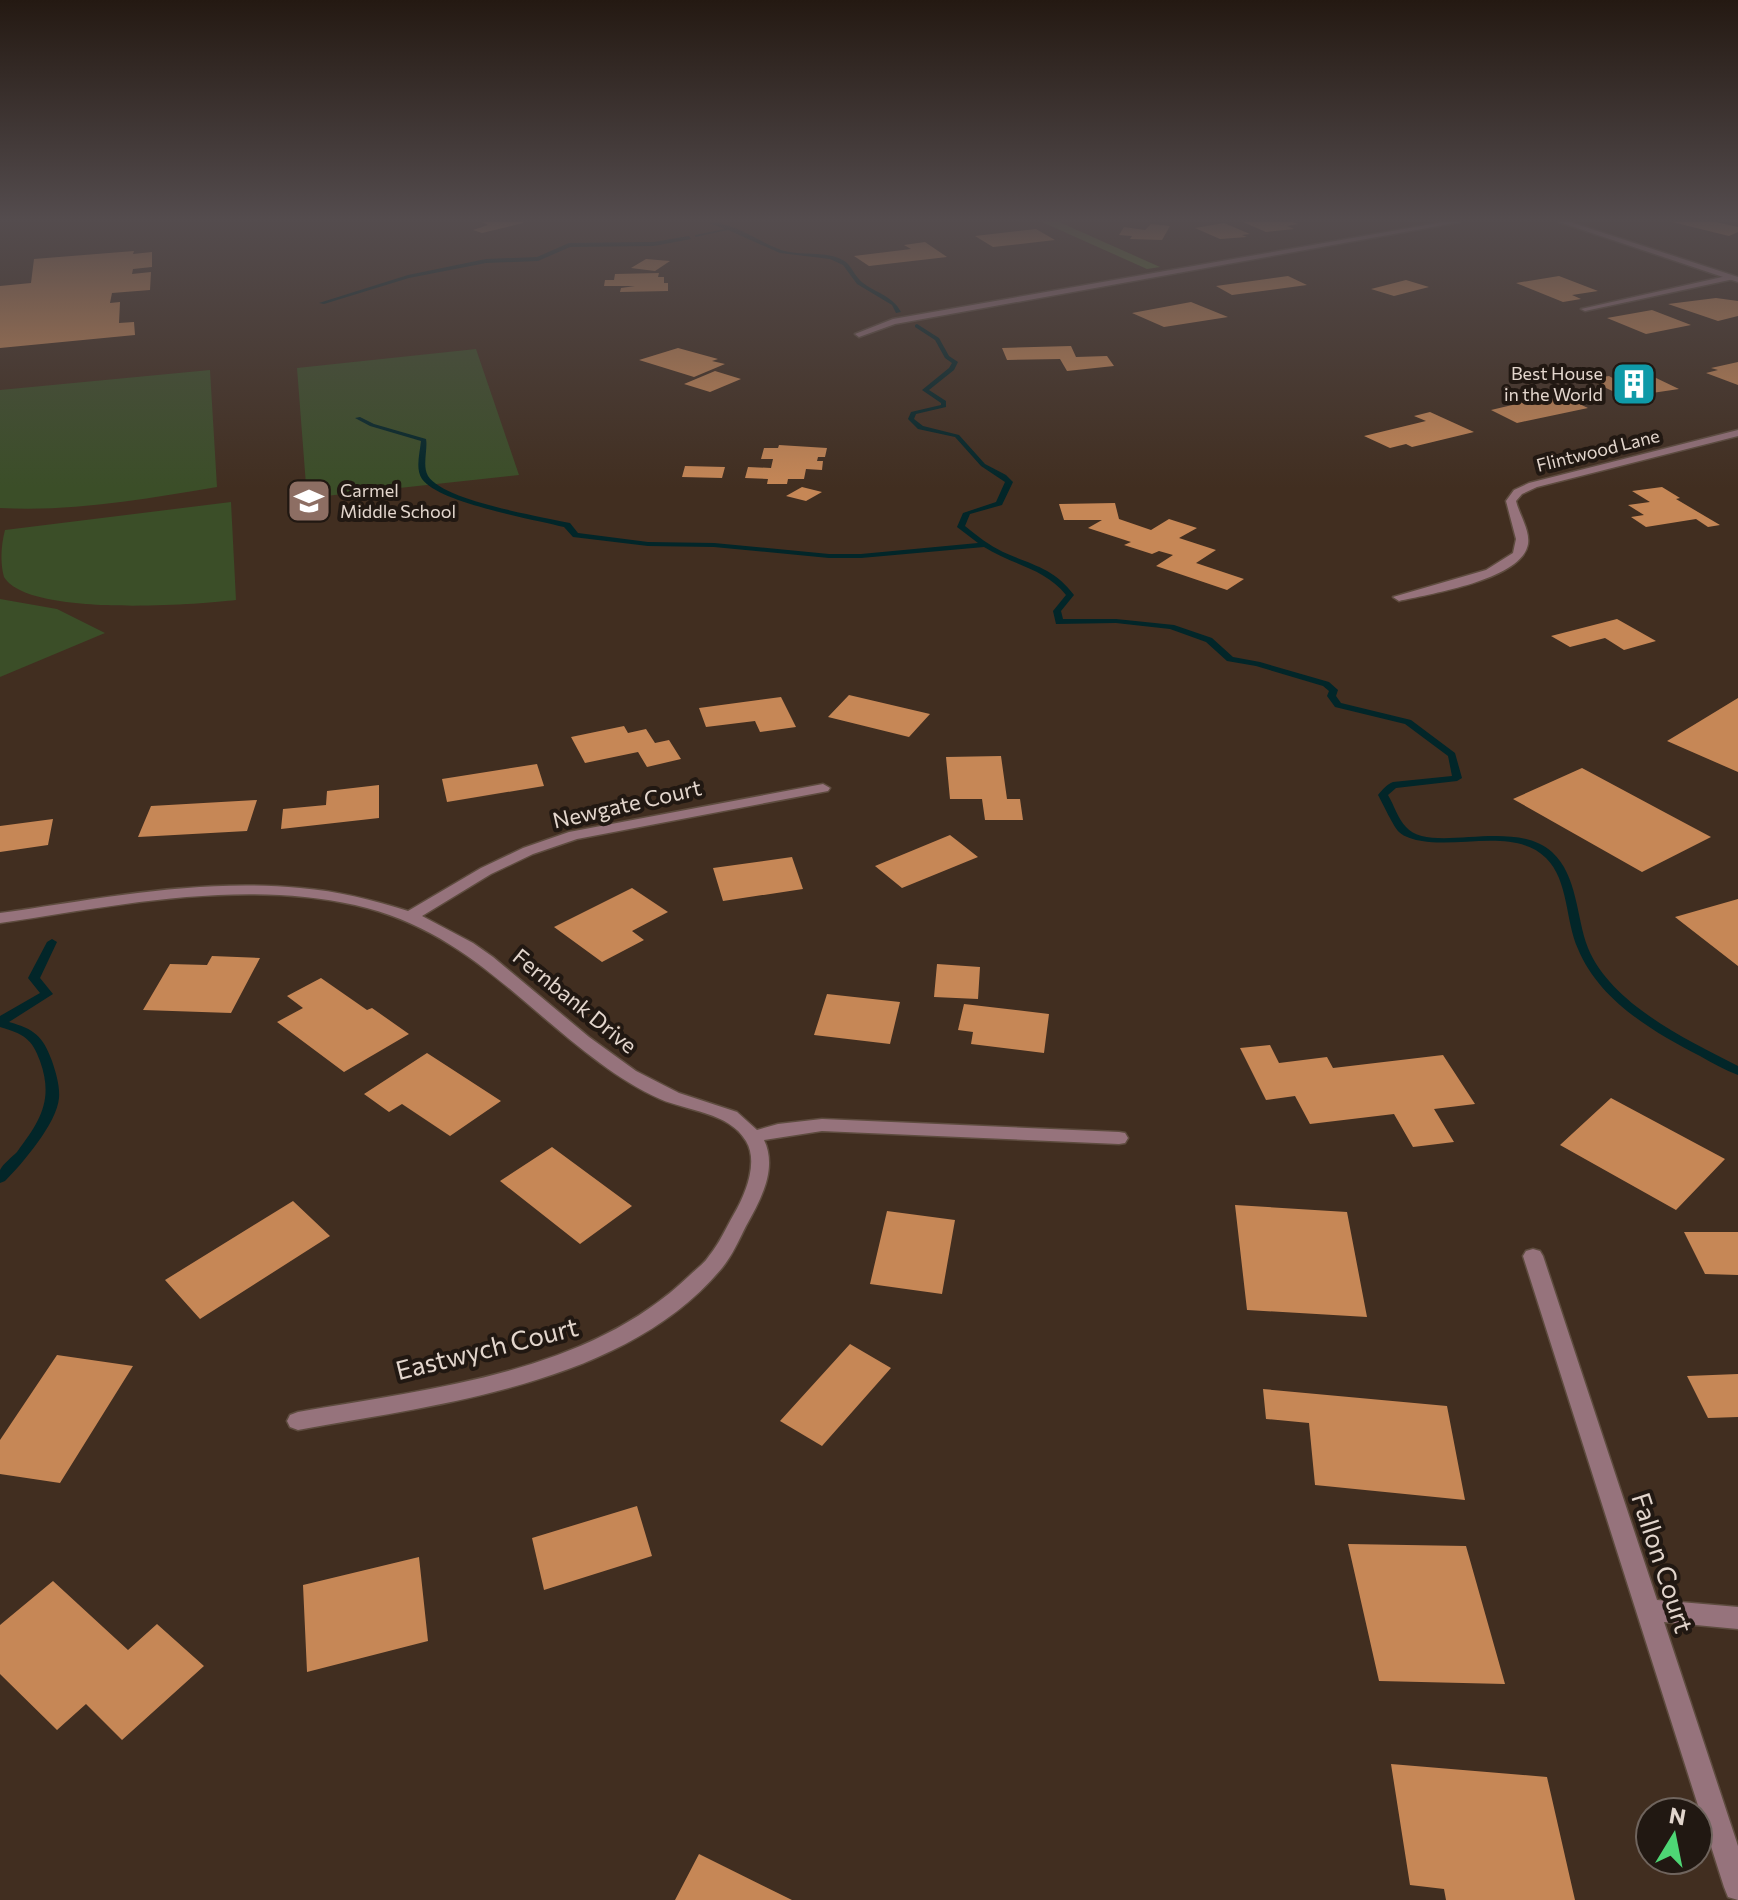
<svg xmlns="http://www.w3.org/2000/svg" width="1738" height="1900" viewBox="0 0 1738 1900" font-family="Commissioner,sans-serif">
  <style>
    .green { fill: #3b4e28 }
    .forest { fill: #547331 }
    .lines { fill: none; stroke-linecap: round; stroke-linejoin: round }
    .stream { fill: #022629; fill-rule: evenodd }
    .building { fill: #c68756 }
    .minor-casing { stroke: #5e4c3f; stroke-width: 3 }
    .tertiary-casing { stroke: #5e4c3f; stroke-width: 3 }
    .minor { fill: #96737c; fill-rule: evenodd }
    .tertiary { fill: #96737c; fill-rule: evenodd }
    .labels { text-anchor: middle; stroke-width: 8; stroke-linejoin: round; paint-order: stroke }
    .far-poi-label { font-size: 18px; fill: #e3d6cd; stroke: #211812; text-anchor: end }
    .far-street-label { font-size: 18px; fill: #e3d6cd; stroke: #211812 }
    .street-label { font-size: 22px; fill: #e3d6cd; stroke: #211812 }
    .near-street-label { font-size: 26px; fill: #e3d6cd; stroke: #211812 }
  </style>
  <rect width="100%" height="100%" fill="#412e20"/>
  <path class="green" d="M476 349 519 475 307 498 297 368Z
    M210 370 217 487C145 499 74 512 0 508V390Z
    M231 502 236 600C193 605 28 617 4 577 0 563 1 545 5 530Z
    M0 599 57 609 105 633 0 677Z"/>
  <path class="forest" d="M1042 222H1059L1160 267 1147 269Z"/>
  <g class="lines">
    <path class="stream" d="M707 222C734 222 757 241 781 250 801 257 830 249 847 263 853 269 856 278 863 283 876 293 893 296 901 312L896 313 892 305 857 284 843 265 830 259 780 253 728 230 695 237V235L725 229Z
      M689 236 691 239 654 246 570 247 538 261 486 263 409 278 324 304 319 303 408 275 486 259 537 257 569 243 654 242Z
      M917 324 939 338 949 356 958 362 954 370 929 390 946 401V407L916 414 914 419 923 426 959 435 985 464 1006 475 1013 482 1002 505 970 514 965 526C977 536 989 545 1003 552 1032 565 1054 568 1074 595L1061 611 1063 619H1116L1174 625 1212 638 1233 657 1260 662 1329 682 1338 690 1336 696 1341 703 1411 720 1455 753 1462 778 1457 781 1396 788 1388 795C1394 805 1398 819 1406 827 1430 855 1513 817 1552 852 1578 876 1576 917 1588 948 1611 1004 1687 1040 1738 1066V1075C1725 1070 1712 1063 1700 1056 1653 1032 1599 1000 1578 949 1565 920 1569 881 1546 858 1516 828 1460 848 1422 841 1415 840 1404 837 1399 832 1393 826 1383 804 1378 795 1382 790 1387 784 1393 782L1452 776 1448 756 1405 724 1335 707 1327 696 1329 691 1323 686 1256 666 1227 661 1206 642 1170 629 1116 623 1056 624 1053 611 1066 595C1045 568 1012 565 984 547L861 558H829L714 547 648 546 573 537 564 527C533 519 439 503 422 479 415 469 420 452 421 441L370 426 355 418 360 417 374 424 426 439C428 449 422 466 428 476 444 501 539 516 570 523L578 533 648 542 714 543 829 554H861L978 543 957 527 963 513 996 502 1005 482 981 466 955 437 918 429 908 419 911 412 941 405V403L922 390 949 368 952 363 945 358 935 340 915 327V325Z
      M52 939 57 942 40 978 53 994 9 1022C34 1029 43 1036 52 1061 56 1073 60 1086 59 1098 57 1123 22 1164 5 1181L0 1183C0 1179 0 1174 0 1170 3 1164 12 1157 17 1152 40 1121 54 1100 40 1061 32 1038 23 1034 0 1027V1016L40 993 28 978 47 942Z"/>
  </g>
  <path class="building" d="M482 222H523V223L482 233 473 230 488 225Z
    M1243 222H1292L1298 224 1287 226 1294 229 1266 232Z
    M1672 222H1716L1738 227V232L1729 236Z
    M1224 223 1250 234 1242 235 1247 237 1220 239 1195 228Z
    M1151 224 1170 226 1162 240 1130 239 1132 236 1119 235 1124 227 1145 230Z
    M1036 229 1055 240 993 247 975 236Z
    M925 242 947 257 869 266 854 256 911 249 904 245Z
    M134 251 133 254 152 252V267L133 269 132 274 151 272 150 290 112 293 110 303 120 302 119 323 134 322 135 335 0 348V286L31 283 34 259Z
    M646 259 670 261 655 271 631 268Z
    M659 273 658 277H664V283H668V291L620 292 621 288 635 286H604L605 280H614L615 274Z
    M1288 276 1307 285 1232 295 1216 286Z
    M1559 276 1598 291 1572 295 1581 299 1563 302 1516 283Z
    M1406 280 1429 287 1394 296 1371 289Z
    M1716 298 1738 301V316L1718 321 1668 304Z
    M1191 302 1228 317 1164 327 1132 313Z
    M1652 310 1691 325 1646 334 1607 318Z
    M1071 346 1076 357 1107 356 1114 366 1067 371 1060 359 1007 360 1002 348Z
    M678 348 718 359 712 361 725 364 694 377 639 360Z
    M1738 362V385L1706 373 1718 370 1711 368Z
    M715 371 741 379 710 392 684 384Z
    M1609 376 1616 380 1654 377 1679 389 1625 397 1587 379Z
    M1558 394 1588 408 1517 423 1491 410Z
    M1430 412 1474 432 1412 447 1406 444 1390 448 1364 436 1426 421 1414 416Z
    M779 445 827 448 825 457H818L817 461H823L822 470 806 469 804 479H788L787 484H767L768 479 745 478 748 467 771 468 773 459H761L764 448H778Z
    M685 466 725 467 722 478 682 477Z
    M802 487 822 492 806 501 786 496Z
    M1662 487 1680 498 1676 499 1720 525 1708 527 1696 519 1646 527 1631 517 1644 515 1628 505 1650 502 1632 491Z
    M1115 503 1119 519 1151 530 1169 519 1197 528 1179 538 1216 550 1196 563 1244 579 1227 590 1156 566 1173 555 1159 551 1152 554 1124 545 1131 542 1088 528 1102 520H1064L1059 504Z
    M1617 619 1656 641 1624 650 1605 638 1570 647 1551 636Z
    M849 695 930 714 909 737 828 717Z
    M781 697 796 727 760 732 755 721 706 727 699 708Z
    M1738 698V772L1667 741 1692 726Z
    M624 726 628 733 646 729 655 743 669 740 681 759 647 767 638 752 585 763 571 737Z
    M1001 756 1007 799H1020L1023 820H985L982 799H950L946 757Z
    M537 764 544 786 447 802 442 779Z
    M1582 768 1666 813 1711 837 1642 872 1513 799Z
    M379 785V818L281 829 283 809 326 805 327 791Z
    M257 800 247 831 138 837 151 806Z
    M53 819 48 845 0 852V826Z
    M950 835 978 857 902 888 875 866Z
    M792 857 803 889 723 901 713 868Z
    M632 888 668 912 632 931 644 940 602 962 554 927Z
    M1738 899V966L1675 917Z
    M212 956 260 958 231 1013 143 1010 170 964 207 965Z
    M937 964 980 967 978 999 934 997Z
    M321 978 367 1010 372 1008 409 1034 344 1072 277 1022 303 1008 287 996Z
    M827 994 900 1002 890 1044 814 1035Z
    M964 1004 1049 1014 1044 1053 971 1044 973 1032 958 1030Z
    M1270 1045 1279 1063 1327 1057 1333 1068 1443 1055 1475 1104 1434 1109 1454 1142 1413 1147 1394 1114 1310 1124 1295 1096 1266 1100 1240 1048Z
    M427 1053 501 1101 450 1136 402 1104 389 1112 364 1094Z
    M1611 1098 1725 1159 1676 1210 1560 1145Z
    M552 1147 632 1206 580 1244 500 1181Z
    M293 1201 330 1236 200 1319 165 1280Z
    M1235 1205 1347 1212 1367 1317 1247 1310Z
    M887 1211 955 1220 942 1294 870 1284Z
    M1684 1232H1738V1275L1705 1274Z
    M850 1344 891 1368 822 1446 780 1421Z
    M57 1355 133 1366 60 1483 0 1474V1440Z
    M1738 1374V1417L1708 1418 1687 1376Z
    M1263 1389 1447 1406 1465 1500 1315 1485 1309 1423 1266 1419Z
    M637 1506 652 1556 544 1590 532 1538Z
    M1348 1544 1466 1546 1505 1684 1379 1681Z
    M419 1557 428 1641 307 1672 303 1585Z
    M53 1581 128 1650 157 1624 204 1666 122 1740 86 1704 57 1730 0 1674V1625Z
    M1391 1764 1547 1777 1575 1900H1446L1444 1889 1410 1885Z
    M699 1854 792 1900H675Z"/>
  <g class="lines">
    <g class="minor-casing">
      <path id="minor" d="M1443 222H1460L895 324 859 337 855 334 893 319Z
        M1731 275 1734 279 1585 311 1581 309Z
        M1738 430V436L1537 487 1522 494 1516 501C1519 514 1530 530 1528 544 1522 580 1429 594 1399 601L1393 597 1486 570 1513 553 1516 539 1506 501 1514 490 1529 483Z
        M823 784 830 788 828 791 577 839 533 854 491 874 422 916 473 943 493 957 589 1037 636 1071 679 1093 737 1112 757 1130 778 1124 822 1119 1119 1132 1125 1133 1128 1138 1125 1143 1119 1144 822 1131 764 1140C778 1169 760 1201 746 1226 739 1240 732 1256 722 1268 625 1385 438 1404 298 1430L290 1427 287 1421 290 1415 298 1412C431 1388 587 1374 689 1276 695 1270 704 1264 709 1256 719 1244 726 1228 734 1214 745 1195 759 1162 746 1141 729 1112 687 1111 660 1099 638 1089 619 1077 600 1063 517 1002 462 929 355 905 239 879 115 906 0 923V913C98 899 201 878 300 888 338 891 373 900 408 911L481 868 523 848 569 832Z
        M1533 1249 1540 1251 1543 1256 1657 1600 1738 1607V1629L1664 1622 1738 1846V1900L1728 1897 1724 1887 1523 1256 1526 1251Z"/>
    </g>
    <g class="tertiary-casing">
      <path id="tertiary" d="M1559 222H1570L1738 277V282Z"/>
    </g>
    <use href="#minor" class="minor"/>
    <use href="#tertiary" class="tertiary"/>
  </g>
  <linearGradient id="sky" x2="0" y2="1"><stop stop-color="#241912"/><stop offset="0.45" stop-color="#544c4e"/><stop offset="1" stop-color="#544c4e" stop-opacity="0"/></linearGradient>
  <rect width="1738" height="488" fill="url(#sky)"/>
  <defs>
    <g id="building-square" transform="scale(2.3)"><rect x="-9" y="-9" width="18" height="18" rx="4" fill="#0f9aa8" stroke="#211812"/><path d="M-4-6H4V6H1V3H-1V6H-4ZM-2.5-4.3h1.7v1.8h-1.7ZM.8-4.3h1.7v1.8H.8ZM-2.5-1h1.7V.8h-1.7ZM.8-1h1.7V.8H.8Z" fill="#fff"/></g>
    <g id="school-square" transform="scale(2.3)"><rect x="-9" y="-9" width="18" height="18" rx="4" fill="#8d6e63" stroke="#211812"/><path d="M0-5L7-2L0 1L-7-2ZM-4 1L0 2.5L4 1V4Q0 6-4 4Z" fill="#fff"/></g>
  </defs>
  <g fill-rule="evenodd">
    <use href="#building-square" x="1634" y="384"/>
    <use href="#school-square" x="309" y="501"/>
  </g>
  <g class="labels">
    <g class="far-poi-label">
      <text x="1603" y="380">Best House<tspan x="1603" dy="21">in the World</tspan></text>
      <text x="340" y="497" text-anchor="start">Carmel<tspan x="340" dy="21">Middle School</tspan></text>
    </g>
    <g class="far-street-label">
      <text transform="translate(1598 451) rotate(-14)" y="6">Flintwood Lane</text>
    </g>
    <g class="street-label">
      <text transform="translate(627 804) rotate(-13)" y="8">Newgate Court</text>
      <text transform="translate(575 1001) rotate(39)" y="8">Fernbank Drive</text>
    </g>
    <g class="near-street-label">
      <text transform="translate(487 1349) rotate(-14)" y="9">Eastwych Court</text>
      <text transform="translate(1662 1563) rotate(72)" y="9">Fallon Court</text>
    </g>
  </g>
  <g transform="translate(1674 1836) rotate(10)"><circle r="38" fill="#211812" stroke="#6f645d" stroke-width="2"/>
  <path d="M0-6L14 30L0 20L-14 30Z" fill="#4ed675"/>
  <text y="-12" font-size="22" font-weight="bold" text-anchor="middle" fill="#e3d6cd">N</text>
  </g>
</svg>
